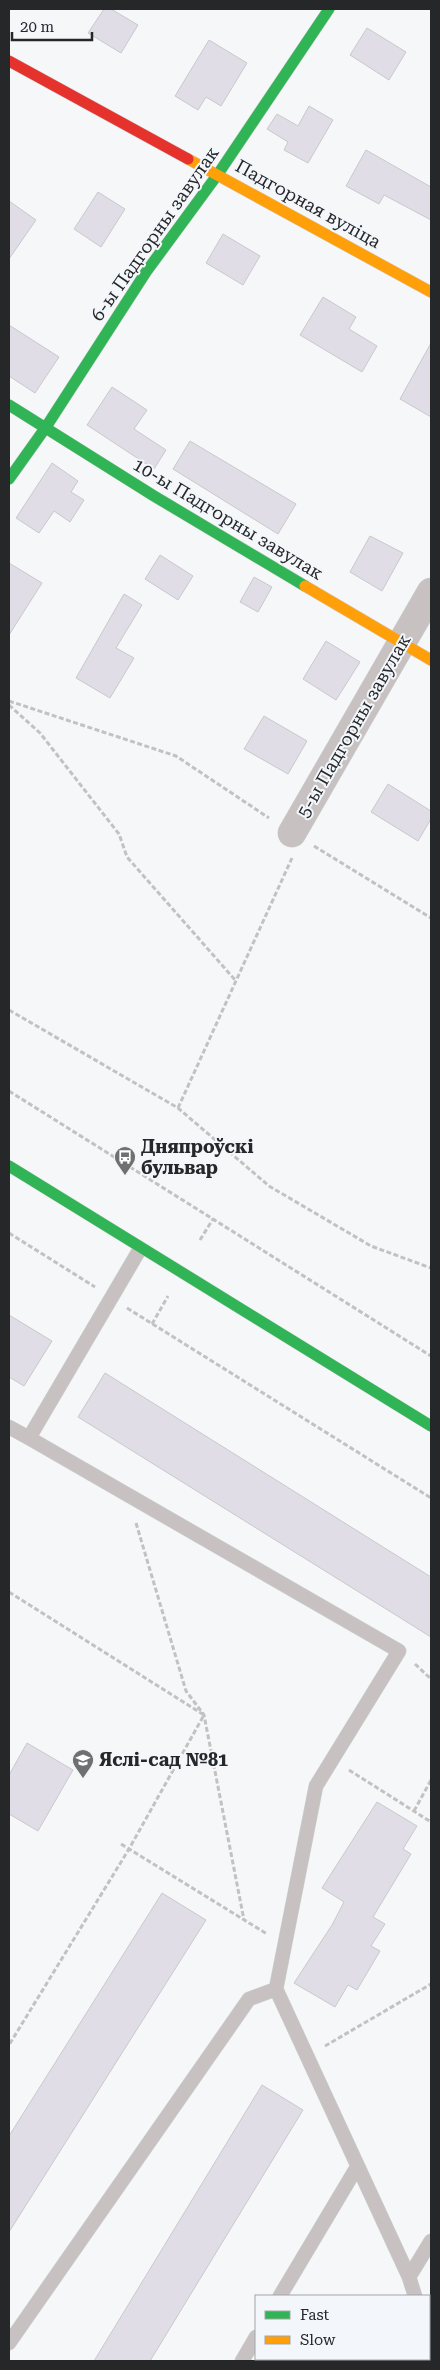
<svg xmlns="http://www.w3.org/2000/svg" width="440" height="2370" viewBox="0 0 440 2370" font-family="'Roboto Serif',serif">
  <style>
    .building { fill: #e0dde6; stroke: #c8c9cb }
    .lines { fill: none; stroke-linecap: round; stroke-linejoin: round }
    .lane-casing { stroke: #d1d2d3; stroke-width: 15 }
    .street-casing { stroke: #d1d2d3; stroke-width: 29 }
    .fast-casing { stroke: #d1d2d3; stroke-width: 12 }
    .slow-casing { stroke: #d1d2d3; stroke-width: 12 }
    .jam-casing { stroke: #d1d2d3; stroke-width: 12 }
    .path { stroke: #c4c1c2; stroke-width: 3; stroke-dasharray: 5 2.5; stroke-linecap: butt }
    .lane { stroke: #c7c1c2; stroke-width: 14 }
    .street { stroke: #c7c1c2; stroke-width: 28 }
    .fast { stroke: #30b455; stroke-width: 11 }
    .slow { stroke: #ff9f0a; stroke-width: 11 }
    .jam { stroke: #e5322d; stroke-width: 11 }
    .labels { text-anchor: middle; stroke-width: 4; stroke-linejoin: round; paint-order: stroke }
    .street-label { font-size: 18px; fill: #262729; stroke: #f3f7fb }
    .poi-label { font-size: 18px; font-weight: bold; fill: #262729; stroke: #f3f7fb; text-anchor: start }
  </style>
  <rect width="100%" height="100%" fill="#f5f7f9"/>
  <path class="building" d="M104 9H111L138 25 121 53 88 33Z
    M367 28 406 52 389 80 350 55Z
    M209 40 247 63 221 106 206 97 198 110 175 96Z
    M309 106 333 120 308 163 284 150 288 142 267 129 277 114 298 126Z
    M366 150 431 187V220L384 195 379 204 346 186Z
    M98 192 125 209 101 247 74 229Z
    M9 201 36 220 9 259Z
    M223 234 260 256 243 285 206 263Z
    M323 297 356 317 349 329 377 346 362 372 300 335Z
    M9 325 59 357 35 393 9 376Z
    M431 343V417L400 399Z
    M112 387 147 410 134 429 166 450 154 469 87 425Z
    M190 441 296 504 278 534 173 469Z
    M52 463 78 481 71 492 84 500 70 522 54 511 39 533 16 518Z
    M370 536 403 553 382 591 350 572Z
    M160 555 193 576 178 600 145 579Z
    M9 563 42 583 9 635Z
    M254 577 272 587 258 612 240 602Z
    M124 594 142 605 116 648 134 658 110 698 76 678Z
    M326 641 360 662 336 700 303 679Z
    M264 716 307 741 288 774 244 749Z
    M388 784 431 811V819L418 841 371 812Z
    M9 1315 52 1341 24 1386 9 1377Z
    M105 1373 431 1577V1637L78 1417Z
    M27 1743 73 1770 38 1831 9 1814V1775Z
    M377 1802 417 1826 403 1849 411 1854 373 1917 385 1924 371 1946 380 1951 357 1990 348 1985 335 2007 294 1983 332 1925 344 1902 322 1888Z
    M162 1893 206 1920 9 2232V2136Z
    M262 2085 303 2110 150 2361H94Z"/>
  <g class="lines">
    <g class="lane-casing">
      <path id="lane" d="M140 1249 29 1438 399 1651 316 1786 276 1989
        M9 1427 29 1438
        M409 2277 431 2241
        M280 2296 357 2167
        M429 2329 431 2331
        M9 2343 249 1999 276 1989 409 2277 415 2296
        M242 2361 256 2337"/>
    </g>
    <g class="street-casing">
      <path id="street" d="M292 833 431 592"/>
    </g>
    <g class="fast-casing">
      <path id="fast" d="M9 405 154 496 305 586
        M9 479 46 427 146 272 218 174 329 9
        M9 1166 431 1426"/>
    </g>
    <g class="slow-casing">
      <path id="slow" d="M188 159 431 292
        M305 586 431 660"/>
    </g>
    <g class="jam-casing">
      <path id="jam" d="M9 61 188 159"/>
    </g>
    <path class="path" d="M9 701 176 756 269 818
      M9 705 40 733 119 834 127 857 236 981
      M314 846 431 918
      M9 1010 178 1108 269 1186 371 1246 431 1268
      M9 1091 431 1356
      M178 1108 292 858
      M9 1233 95 1287
      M200 1240 213 1219
      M127 1308 431 1498
      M152 1324 168 1296
      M136 1523 186 1691 204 1715 244 1920
      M9 1592 204 1715 129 1849 9 2045
      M415 1664 431 1679
      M349 1770 431 1822
      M414 1811 431 1780
      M121 1844 267 1934
      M325 2046 431 1984
      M399 2359 400 2361
      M393 2361 395 2359"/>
    <use href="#lane" class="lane"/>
    <use href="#street" class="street"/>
    <use href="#fast" class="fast"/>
    <use href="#slow" class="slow"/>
    <use href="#jam" class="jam"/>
  </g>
  <defs>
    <g id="bus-pin" transform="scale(1.125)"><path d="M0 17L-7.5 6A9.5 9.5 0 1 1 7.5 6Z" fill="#6e7072" stroke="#f3f7fb"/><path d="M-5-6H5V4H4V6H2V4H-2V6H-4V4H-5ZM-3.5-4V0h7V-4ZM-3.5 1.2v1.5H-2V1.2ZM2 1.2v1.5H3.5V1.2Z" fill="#fff"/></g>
    <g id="school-pin" transform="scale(1.125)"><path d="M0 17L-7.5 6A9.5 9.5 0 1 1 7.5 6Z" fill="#6e7072" stroke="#f3f7fb"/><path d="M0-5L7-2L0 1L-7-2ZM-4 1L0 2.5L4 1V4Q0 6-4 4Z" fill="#fff"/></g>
  </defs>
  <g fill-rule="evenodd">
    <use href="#bus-pin" x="125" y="1157"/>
    <use href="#school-pin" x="83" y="1760"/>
  </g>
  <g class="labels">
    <g class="street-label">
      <text transform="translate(308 204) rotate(29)" y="6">Падгорная вуліца</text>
      <text transform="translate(155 234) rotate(-55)" y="6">6-ы Падгорны завулак</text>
      <text transform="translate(228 519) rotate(31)" y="6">10-ы Падгорны завулак</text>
      <text transform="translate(354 726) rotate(-60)" y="6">5-ы Падгорны завулак</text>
    </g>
    <g class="poi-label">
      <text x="141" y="1153">Дняпроўскі<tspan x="141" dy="21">бульвар</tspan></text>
      <text x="99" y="1766">Яслі-сад №81</text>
    </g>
  </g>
  <rect width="440" height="2370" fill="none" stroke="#262729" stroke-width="20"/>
  <rect x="255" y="2295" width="175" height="65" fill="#f3f7fb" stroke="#a1a4a7"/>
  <rect x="265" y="2311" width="25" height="8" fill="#30b455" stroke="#a1a4a7"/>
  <text x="300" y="2320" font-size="15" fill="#262729">Fast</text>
  <rect x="265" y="2336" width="25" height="8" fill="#ff9f0a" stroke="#a1a4a7"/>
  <text x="300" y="2345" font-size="15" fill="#262729">Slow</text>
  <path d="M12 32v8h80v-8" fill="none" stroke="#262729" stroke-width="2.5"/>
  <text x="20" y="32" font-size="15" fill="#262729" stroke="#f3f7fb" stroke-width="4" paint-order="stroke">20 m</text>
</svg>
